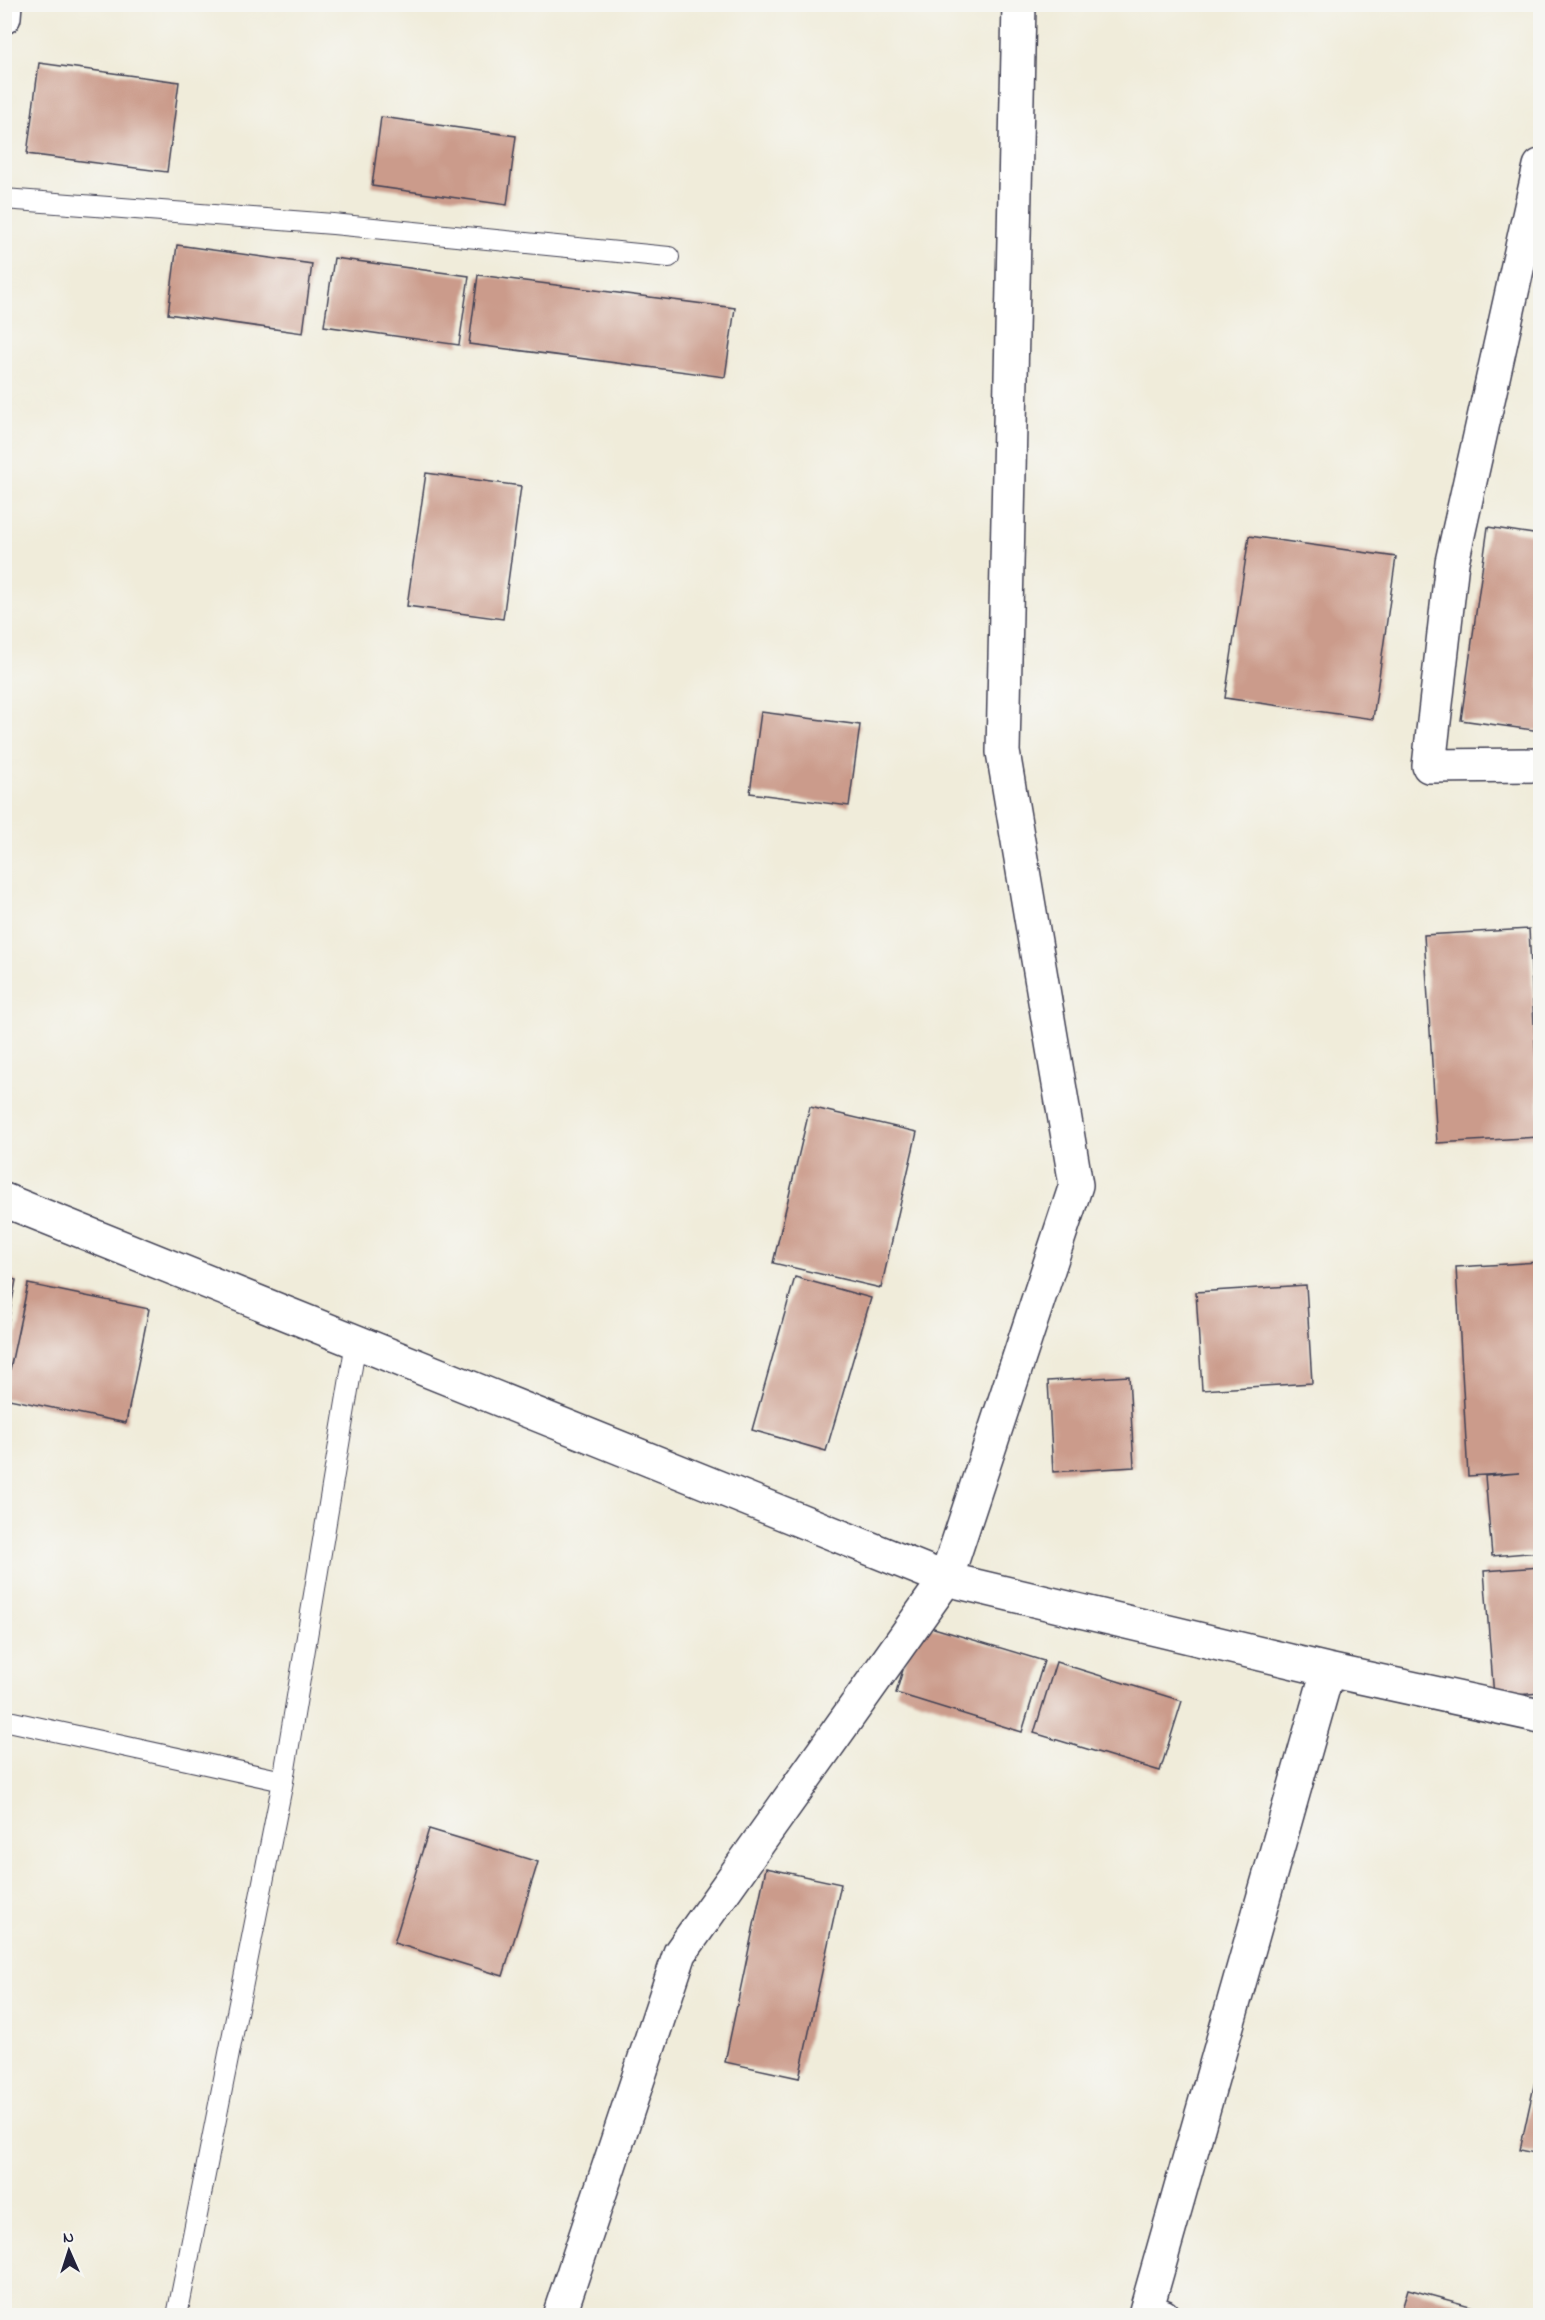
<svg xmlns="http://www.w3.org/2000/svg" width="1545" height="2320" viewBox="0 0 1545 2320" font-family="'Indie Flower',sans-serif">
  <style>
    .building { fill: #cb9b8b }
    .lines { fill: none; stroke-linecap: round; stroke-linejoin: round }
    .service-casing { stroke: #414053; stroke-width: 22 }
    .minor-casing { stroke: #414053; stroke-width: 36 }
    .service { stroke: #fff; stroke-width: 20 }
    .minor { stroke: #fff; stroke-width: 33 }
  </style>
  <rect width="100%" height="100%" fill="#f6f6f2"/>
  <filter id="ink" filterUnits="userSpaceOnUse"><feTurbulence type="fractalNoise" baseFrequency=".0167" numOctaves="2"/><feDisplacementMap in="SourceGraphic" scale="12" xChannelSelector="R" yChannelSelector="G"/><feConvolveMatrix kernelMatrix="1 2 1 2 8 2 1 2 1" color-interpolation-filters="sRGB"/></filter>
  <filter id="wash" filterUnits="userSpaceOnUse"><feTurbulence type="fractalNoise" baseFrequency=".008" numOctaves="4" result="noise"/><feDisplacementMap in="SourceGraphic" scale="24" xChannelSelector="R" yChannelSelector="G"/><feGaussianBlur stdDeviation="1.35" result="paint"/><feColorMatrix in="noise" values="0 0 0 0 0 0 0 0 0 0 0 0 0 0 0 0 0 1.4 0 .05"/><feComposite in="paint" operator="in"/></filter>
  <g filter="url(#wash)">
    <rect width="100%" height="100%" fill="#f0ecda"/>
    <g id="blocks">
      <path class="building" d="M39 63 179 82 167 172 27 154Z
        M381 117 516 136 507 205 372 186Z
        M177 245 312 264 303 333 168 314Z
        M334 258 469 276 459 345 324 326Z
        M478 275 735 308 725 377 469 344Z
        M426 473 521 486 503 619 407 606Z
        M1488 527 1540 535V731L1461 720Z
        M1249 536 1396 557 1373 719 1225 698Z
        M761 712 860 725 849 806 750 793Z
        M1529 929 1540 1137 1437 1143 1424 935Z
        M810 1107 917 1132 881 1288 773 1263Z
        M1540 1262V1552L1492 1556 1485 1476 1519 1473 1468 1476 1456 1267Z
        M4 1277 16 1280 6 1333 4 1332Z
        M795 1277 871 1298 826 1451 752 1430Z
        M28 1284 149 1309 126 1423 4 1398Z
        M1306 1285 1312 1383 1202 1390 1196 1292Z
        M1129 1376 1134 1467 1053 1472 1048 1381Z
        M1540 1567V1693L1494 1697 1484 1571Z
        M917 1623 1044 1661 1022 1732 896 1693Z
        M1056 1662 1182 1701 1160 1771 1034 1733Z
        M429 1829 538 1862 503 1976 394 1943Z
        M766 1868 841 1884 799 2078 725 2062Z
        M1540 2058V2154L1520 2150Z
        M1408 2289 1503 2315V2316H1400Z"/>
    </g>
  </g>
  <g filter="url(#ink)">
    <use href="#blocks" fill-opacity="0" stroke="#414053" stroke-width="1.5"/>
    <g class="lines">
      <g class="service-casing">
        <path id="service" d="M4 199 333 224 669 257
          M4 1720 283 1781
          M177 2316 283 1781 356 1342"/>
      </g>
      <g class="minor-casing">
        <path id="minor" d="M4 17 5 4
          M1540 166 1452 562 1429 766 1540 765
          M4 1200 946 1579 1328 1670 1540 1716
          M559 2316 680 1953 946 1579 1076 1185 1003 752 1019 4
          M1163 2316 1146 2311 1328 1670"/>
      </g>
      <use href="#service" class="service"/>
      <use href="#minor" class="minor"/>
    </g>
  </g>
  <rect width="1545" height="2320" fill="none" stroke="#f6f6f2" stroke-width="24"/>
  <g transform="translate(69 2251) rotate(357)" stroke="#f6f6f2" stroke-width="4.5" paint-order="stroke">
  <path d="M0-4.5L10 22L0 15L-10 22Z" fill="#22223b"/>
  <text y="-9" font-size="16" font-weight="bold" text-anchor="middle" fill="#22223b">N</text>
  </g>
</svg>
